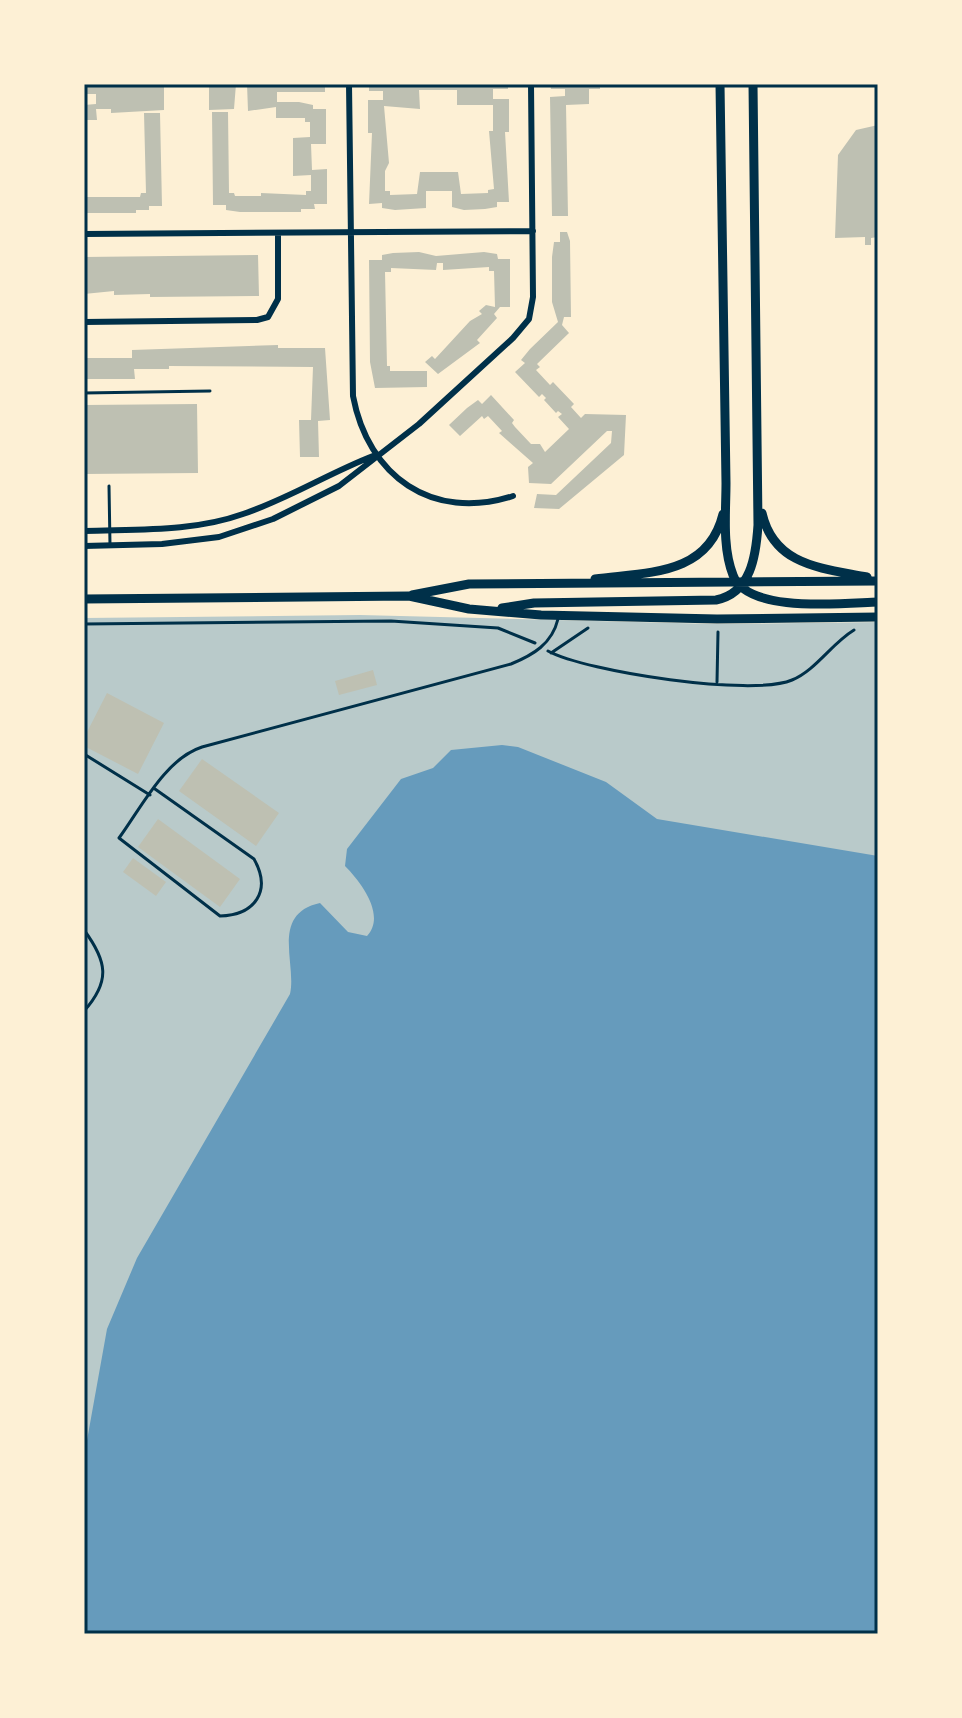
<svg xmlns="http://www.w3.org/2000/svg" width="962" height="1718" viewBox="0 0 962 1718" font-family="'Source Sans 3',sans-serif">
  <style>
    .green { fill: #b9caca }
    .water { fill: #669bbc }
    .building { fill: #bec0b2; fill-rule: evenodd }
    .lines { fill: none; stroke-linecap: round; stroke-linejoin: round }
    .path { stroke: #003049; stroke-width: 3 }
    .service { stroke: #003049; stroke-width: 3 }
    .minor { stroke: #003049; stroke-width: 6 }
    .secondary { stroke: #003049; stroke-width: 9 }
    .neatline { fill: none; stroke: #003049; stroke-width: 3 }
  </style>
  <rect width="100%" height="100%" fill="#fdf0d5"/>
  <path class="green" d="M360 615 716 624 878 622V1634H84V618Z"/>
  <path class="water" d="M502 745 518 747 606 782 657 819 878 856V1634H84V1457L107 1329 137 1258 290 994C297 964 270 914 320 903L348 932 367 936C386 916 362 883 345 866L347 849 401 779 433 768 451 750Z"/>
  <path class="building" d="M84 84H164V110L111 113V109H96L97 120H84V105L96 104V94H84Z
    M209 84H236L234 109 209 110Z
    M247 84H325V92H277V102H299L313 105V109H326V144H311L312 170 327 169V204H314L315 209H301V212H240L226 210V205H213L212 112H228L229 193H234L235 196H261V193L306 195V191H311V175L293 176V138L310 137V122H305V118H276V107L248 111Z
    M369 84H508V89H493V99H509V132H505L509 202H497V207L485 209 464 210 452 207V191H426V208L395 210 382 208V203L369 204 372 133H368V100H383V91H369ZM419 90H457V105H493V131H489L494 189 488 190V193L461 194 458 172H420L417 194 390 195V191H385V171L389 163 384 106 420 109Z
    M550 84H600V89H589V104L566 105 568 216H552L550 97 565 96V89H551Z
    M144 113H160L162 206H149V210H136V213H84V197H140L141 193H146Z
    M878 125V237L871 238V245H865V237L835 238 838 155 856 130Z
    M560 232H567L570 241 571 317H564L562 325 569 333 537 364 540 367 536 370 550 385 553 382 574 404 571 407 581 418 585 414 626 415 624 455 559 509 534 508 537 494 556 495 611 443 612 431H607L551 484 529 483 528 467 533 463 499 433 502 431 488 416 484 419 482 416 460 436 449 425 467 408 478 400 482 404 491 395 514 420 512 423 515 427 531 444H540L545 452 569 429 558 417 562 414 558 411 556 413 544 400 546 398 542 394 539 397 515 372 525 363 521 360 530 349 558 322 552 302V257L554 242H560Z
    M419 252 436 256 484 252 497 254 498 259H510V307H500L494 314 497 318 477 340 480 343 438 374 425 362 432 356 435 359 470 321 482 314 479 311 486 305 495 307 494 271H489V267L443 270V263H437L436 270 391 268V272H385L387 366H390V371H427V387L375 388 370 362 369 260H382V255L393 253Z
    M258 255 259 296 150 297V294L114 295V291L84 294V257Z
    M278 345V348H325L330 420 318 421 319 457H300L299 420H311L313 367 169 366V369H134L135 379H84V358H132V350Z
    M197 404 198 473 84 474V405Z
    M373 670 377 685 339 695 335 681Z
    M107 693 164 723 138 774 84 746V738Z
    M202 759 279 813 256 846 179 791Z
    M158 819 240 879 220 907 138 847Z
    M133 858 166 882 156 896 123 872Z"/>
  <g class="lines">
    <path class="path" d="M84 624 391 621 498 628 535 643
      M548 651C587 672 753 697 792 680 816 670 831 644 854 630
      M551 653 588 628
      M717 682 718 632
      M84 930C107 961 111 981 84 1011"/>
    <path class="service" d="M84 393 210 391
      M109 486 110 545
      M84 754 150 795
      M155 789 254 859C272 891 255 915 220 916L119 838C141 808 165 759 202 747L511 664C533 655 552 644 558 619"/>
    <path class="minor" d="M349 84 353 396C368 476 432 522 513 496
      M84 234 533 231
      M84 322 257 320 268 317 278 299V233
      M84 531C137 529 193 532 243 514 288 499 329 473 373 456
      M84 546 162 544 219 537 273 519 339 486 419 424 513 338 529 319 533 297 531 84"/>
    <path class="secondary" d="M720 84 726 483C726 512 722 547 733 575 747 614 844 603 878 602
      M762 513C774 566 822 568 867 577
      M595 579C647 572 708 576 723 514
      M412 595 469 584 878 581
      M84 599 409 596 469 609 541 615 717 619 878 617
      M502 608 534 603 716 600C751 593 756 556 758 525L753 84"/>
  </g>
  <rect width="962" height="1718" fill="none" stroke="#fdf0d5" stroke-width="172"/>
  <rect x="86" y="86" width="790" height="1546" class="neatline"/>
</svg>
